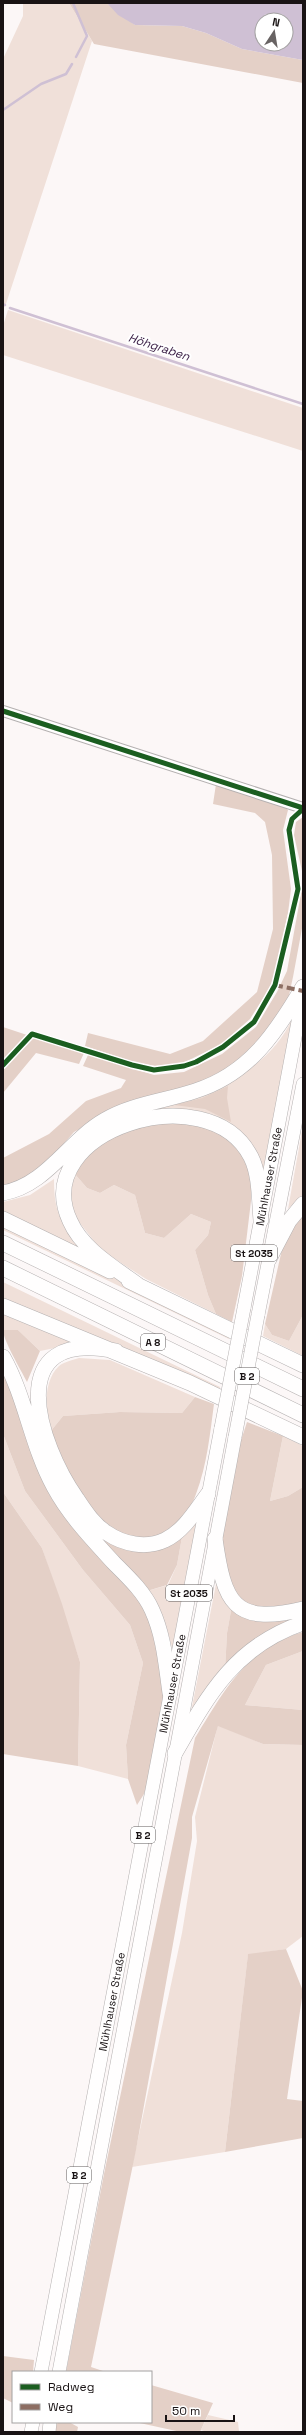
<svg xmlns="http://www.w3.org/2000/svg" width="306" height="2435" viewBox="0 0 306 2435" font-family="'Space Grotesk',sans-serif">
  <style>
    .green { fill: #f0e0d9 }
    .forest { fill: #e4d0c7 }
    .water { fill: #cfc0d4; fill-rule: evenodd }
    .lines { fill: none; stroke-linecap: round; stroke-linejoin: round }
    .stream { stroke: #cfc0d4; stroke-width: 2.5 }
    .minor-casing { stroke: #b4b0b0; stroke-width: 12 }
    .major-casing { stroke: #b4b0b0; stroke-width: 14 }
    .highway-casing { stroke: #b4b0b0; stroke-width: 16 }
    .minor { stroke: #fffefe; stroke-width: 10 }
    .major { stroke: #fffefe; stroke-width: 13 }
    .highway { stroke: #fffefe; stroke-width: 15 }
    .major-bridge-casing { stroke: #b4b0b0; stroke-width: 14; stroke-linecap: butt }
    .major-bridge { stroke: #fffefe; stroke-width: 13 }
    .quiet { stroke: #8d6e63; stroke-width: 4; stroke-dasharray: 8 4; stroke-linecap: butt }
    .cycleway-casing { stroke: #fff; stroke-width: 8 }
    .cycleway { stroke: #1b5e20; stroke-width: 5 }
    .labels { text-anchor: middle; stroke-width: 4; stroke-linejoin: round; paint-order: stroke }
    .shield { fill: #fff; stroke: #5e5a5a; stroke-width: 1 }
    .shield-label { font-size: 10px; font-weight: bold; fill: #191314 }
    .street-label { font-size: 11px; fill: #191314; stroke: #fff }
    .water-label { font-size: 12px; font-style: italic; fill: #3d2248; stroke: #fff }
  </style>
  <rect width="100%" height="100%" fill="#fcf7f7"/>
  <path class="green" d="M23 3H69L92 41 5 307 3 306V59L23 16Z
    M8 310 303 408V451L3 355V326Z
    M293 1017 262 1183 254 1150 244 1136 231 1126 173 1110 144 1112C202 1093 266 1078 293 1017Z
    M303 1125V1195L288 1209Z
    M74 1173 87 1188 100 1193 114 1185 135 1195 145 1233 164 1238 191 1214 211 1222 208 1235 195 1250 208 1295 216 1314 146 1279 101 1250 72 1213 69 1199Z
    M54 1179C54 1212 60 1220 80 1245L78 1250 3 1214V1202L30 1195Z
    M3 1222 230 1335 229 1339 3 1230Z
    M3 1282 220 1387 219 1391 3 1303Z
    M3 1313 75 1344 40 1351 18 1330H3Z
    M303 1315V1356L263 1336 265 1324 272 1335 289 1341Z
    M79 1358 110 1360 195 1397 182 1413 120 1412 63 1416 50 1432C46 1413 42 1382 59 1366 64 1362 73 1360 79 1358Z
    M3 1434 25 1491 83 1570 130 1625 143 1663 126 1745 128 1779 78 1766 80 1662 42 1548 3 1492Z
    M283 1436 303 1446V1487L288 1496 270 1501Z
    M200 1516 175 1658 165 1623 147 1591 168 1585 177 1565 182 1537 194 1526Z
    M217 1579 232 1605 227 1633 225 1670 190 1717Z
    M303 1651V1710L245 1705 266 1665Z
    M218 1725 263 1744 303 1745V1936L286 1949 248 1955 225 2152 132 2167 182 1933 197 1841 195 1817Z
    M208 2415 238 2422 239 2431 207 2432 201 2430Z"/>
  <path class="forest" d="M107 3 135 25 182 26 206 33 242 49 303 60V83L94 44 69 3Z
    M216 784 280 802 288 810 283 830 291 889 288 913 275 974 269 989 250 1019 220 1045 183 1063 155 1066 134 1062 85 1046 88 1033 170 1054 203 1041 257 992 273 929 272 855 265 822 255 813 213 804Z
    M303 817V923L293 977 288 1000 253 1052 217 1077 96 1120 74 1132 46 1164 25 1179 3 1188V1158L49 1134 86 1101 121 1088 126 1080 83 1066 88 1055 154 1075 184 1072 222 1054 256 1027 277 992 287 971 302 888V871L294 835 296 822Z
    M3 1027 27 1035 3 1060Z
    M32 1037 84 1053 79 1064 36 1053 3 1093V1068Z
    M228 1086 227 1098 231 1122 205 1109 174 1105 202 1098Z
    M157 1122 194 1124 215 1131 233 1143 252 1169 251 1201 242 1276 232 1322 216 1314 208 1295 195 1250 208 1235 211 1222 191 1214 164 1238 145 1233 135 1195 114 1185 100 1193 87 1188 74 1173 88 1152 110 1138Z
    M303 1213V1315L289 1341 272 1335 265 1324 283 1245Z
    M3 1330H18L40 1351 27 1382C21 1370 3 1340 3 1330Z
    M3 1369 36 1459 150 1614 165 1691 153 1767 144 1794 137 1805 128 1779 126 1745 143 1663 130 1625 83 1570 25 1491 3 1434Z
    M195 1397 214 1404C210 1434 207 1465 196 1494 189 1514 174 1536 151 1538 91 1542 70 1477 50 1432L63 1416 120 1412 182 1413Z
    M247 1422 283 1436 270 1501 288 1496 303 1487V1603L264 1610 239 1602 221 1555 223 1527 233 1465Z
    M3 1492 42 1548 62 1604 80 1662 78 1766 3 1754Z
    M182 1537 177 1565 167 1585 147 1591 101 1538Z
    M232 1605C257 1625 265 1622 295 1619L225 1670 227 1633Z
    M303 1632V1651L266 1665 245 1705 303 1710V1745L263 1744 218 1726 192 1817V1838L136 2150 91 2367 106 2372H66L104 2174 195 1738C224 1691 246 1648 303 1632Z
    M286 1949 303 1991 287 2099 303 2101V2138L225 2152 248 1954Z
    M3 2356 34 2360 33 2372H13V2403L3 2398Z
    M151 2385 213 2403 200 2432H181L135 2422H151Z
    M60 2422H69L78 2427 77 2432H53L56 2424Z"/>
  <path class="water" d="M107 3H303V60L242 49 206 33 182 26 135 25 118 15ZM262 20H286V44H262Z"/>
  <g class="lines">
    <path class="stream" d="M73 3 87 36 76 57
      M3 110 41 84 66 74 72 64
      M3 304 5 305
      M10 308 303 404"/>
    <g class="minor-casing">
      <path id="minor" d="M3 711 303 808"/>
    </g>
    <g class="major-casing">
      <g id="major">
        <path id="s1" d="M244 1308 303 995"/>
        <path d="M258 1315 303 1084"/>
        <path id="s2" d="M41 2372 221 1428"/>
        <path d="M59 2372 235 1437"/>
        <path d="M31 2432 33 2422"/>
        <path d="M49 2432 50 2422"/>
      </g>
    </g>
    <g class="highway-casing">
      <path id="highway" d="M3 1193C47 1185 68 1141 105 1120 132 1104 165 1101 195 1091 249 1074 276 1033 303 987
        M3 1219 110 1271
        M3 1243 303 1389
        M269 1259 289 1221 303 1204
        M3 1268 303 1415
        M129 1281 303 1365
        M138 1285C115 1268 82 1249 70 1221 28 1131 208 1073 251 1157 260 1175 259 1199 261 1220
        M3 1306 190 1383 303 1437
        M116 1351C0 1327 38 1444 77 1499 85 1511 94 1525 107 1533 123 1544 146 1549 165 1540 184 1531 196 1510 208 1494
        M3 1357C26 1398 31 1445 54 1487 69 1515 92 1539 114 1563 128 1577 144 1592 152 1610 164 1636 166 1665 170 1693
        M215 1539C224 1602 233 1626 303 1609
        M175 1753C208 1695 235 1646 303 1623"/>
    </g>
    <use href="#minor" class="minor"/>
    <use href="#major" class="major"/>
    <use href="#highway" class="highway"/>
    <g class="major-bridge-casing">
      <path id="major-bridge" d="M221 1428 244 1308
        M235 1437 258 1315"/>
    </g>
    <use href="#major-bridge" class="major-bridge"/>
    <path class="quiet" d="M275 985 303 991"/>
    <g class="cycleway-casing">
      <path id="cycleway" d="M3 711 303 808
        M3 1065 32 1034 132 1065 154 1070 184 1066 196 1062 223 1047 254 1022 275 985 292 914 298 889 289 830 292 819 303 809"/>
    </g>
    <use href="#cycleway" class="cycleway"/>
  </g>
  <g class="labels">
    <g class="shield">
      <rect x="231" y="1245" width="46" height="16" rx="3"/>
      <rect x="141" y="1334" width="24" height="16" rx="3"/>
      <rect x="235" y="1368" width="24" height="16" rx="3"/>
      <rect x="166" y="1585" width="46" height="16" rx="3"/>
      <rect x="131" y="1827" width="24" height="16" rx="3"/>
      <rect x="67" y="2167" width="24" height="16" rx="3"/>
    </g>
    <g class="shield-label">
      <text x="254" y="1257">St 2035</text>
      <text x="153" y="1346">A 8</text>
      <text x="247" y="1380">B 2</text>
      <text x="189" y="1597">St 2035</text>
      <text x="143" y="1839">B 2</text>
      <text x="79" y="2179">B 2</text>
    </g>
    <g class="street-label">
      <text dy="4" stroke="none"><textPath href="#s1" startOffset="134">Mühlhauser Straße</textPath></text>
      <text dy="4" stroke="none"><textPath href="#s2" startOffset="701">Mühlhauser Straße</textPath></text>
      <text dy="4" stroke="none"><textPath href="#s2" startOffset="377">Mühlhauser Straße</textPath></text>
    </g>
    <g class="water-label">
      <text transform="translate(159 347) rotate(18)" y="4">Höhgraben</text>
    </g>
  </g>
  <rect width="306" height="2435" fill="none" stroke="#191314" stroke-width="8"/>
  <rect x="12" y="2371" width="140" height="52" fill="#ffffff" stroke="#a3a1a1"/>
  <rect x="20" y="2384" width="20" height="6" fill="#1b5e20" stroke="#a3a1a1"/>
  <text x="48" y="2391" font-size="12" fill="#191314">Radweg</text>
  <rect x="20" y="2404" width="20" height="6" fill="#8d6e63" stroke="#a3a1a1"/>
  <text x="48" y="2411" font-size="12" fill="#191314">Weg</text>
  <g transform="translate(274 32) rotate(12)"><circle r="19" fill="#ffffff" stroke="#a3a1a1"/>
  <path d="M0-3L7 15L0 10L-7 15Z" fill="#686363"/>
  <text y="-6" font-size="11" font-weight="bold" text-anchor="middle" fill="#191314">N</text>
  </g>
  <path d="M166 2415v6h68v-6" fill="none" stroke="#191314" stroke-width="2"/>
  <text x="172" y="2415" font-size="12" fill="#191314" stroke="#ffffff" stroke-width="3" paint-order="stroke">50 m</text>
</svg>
